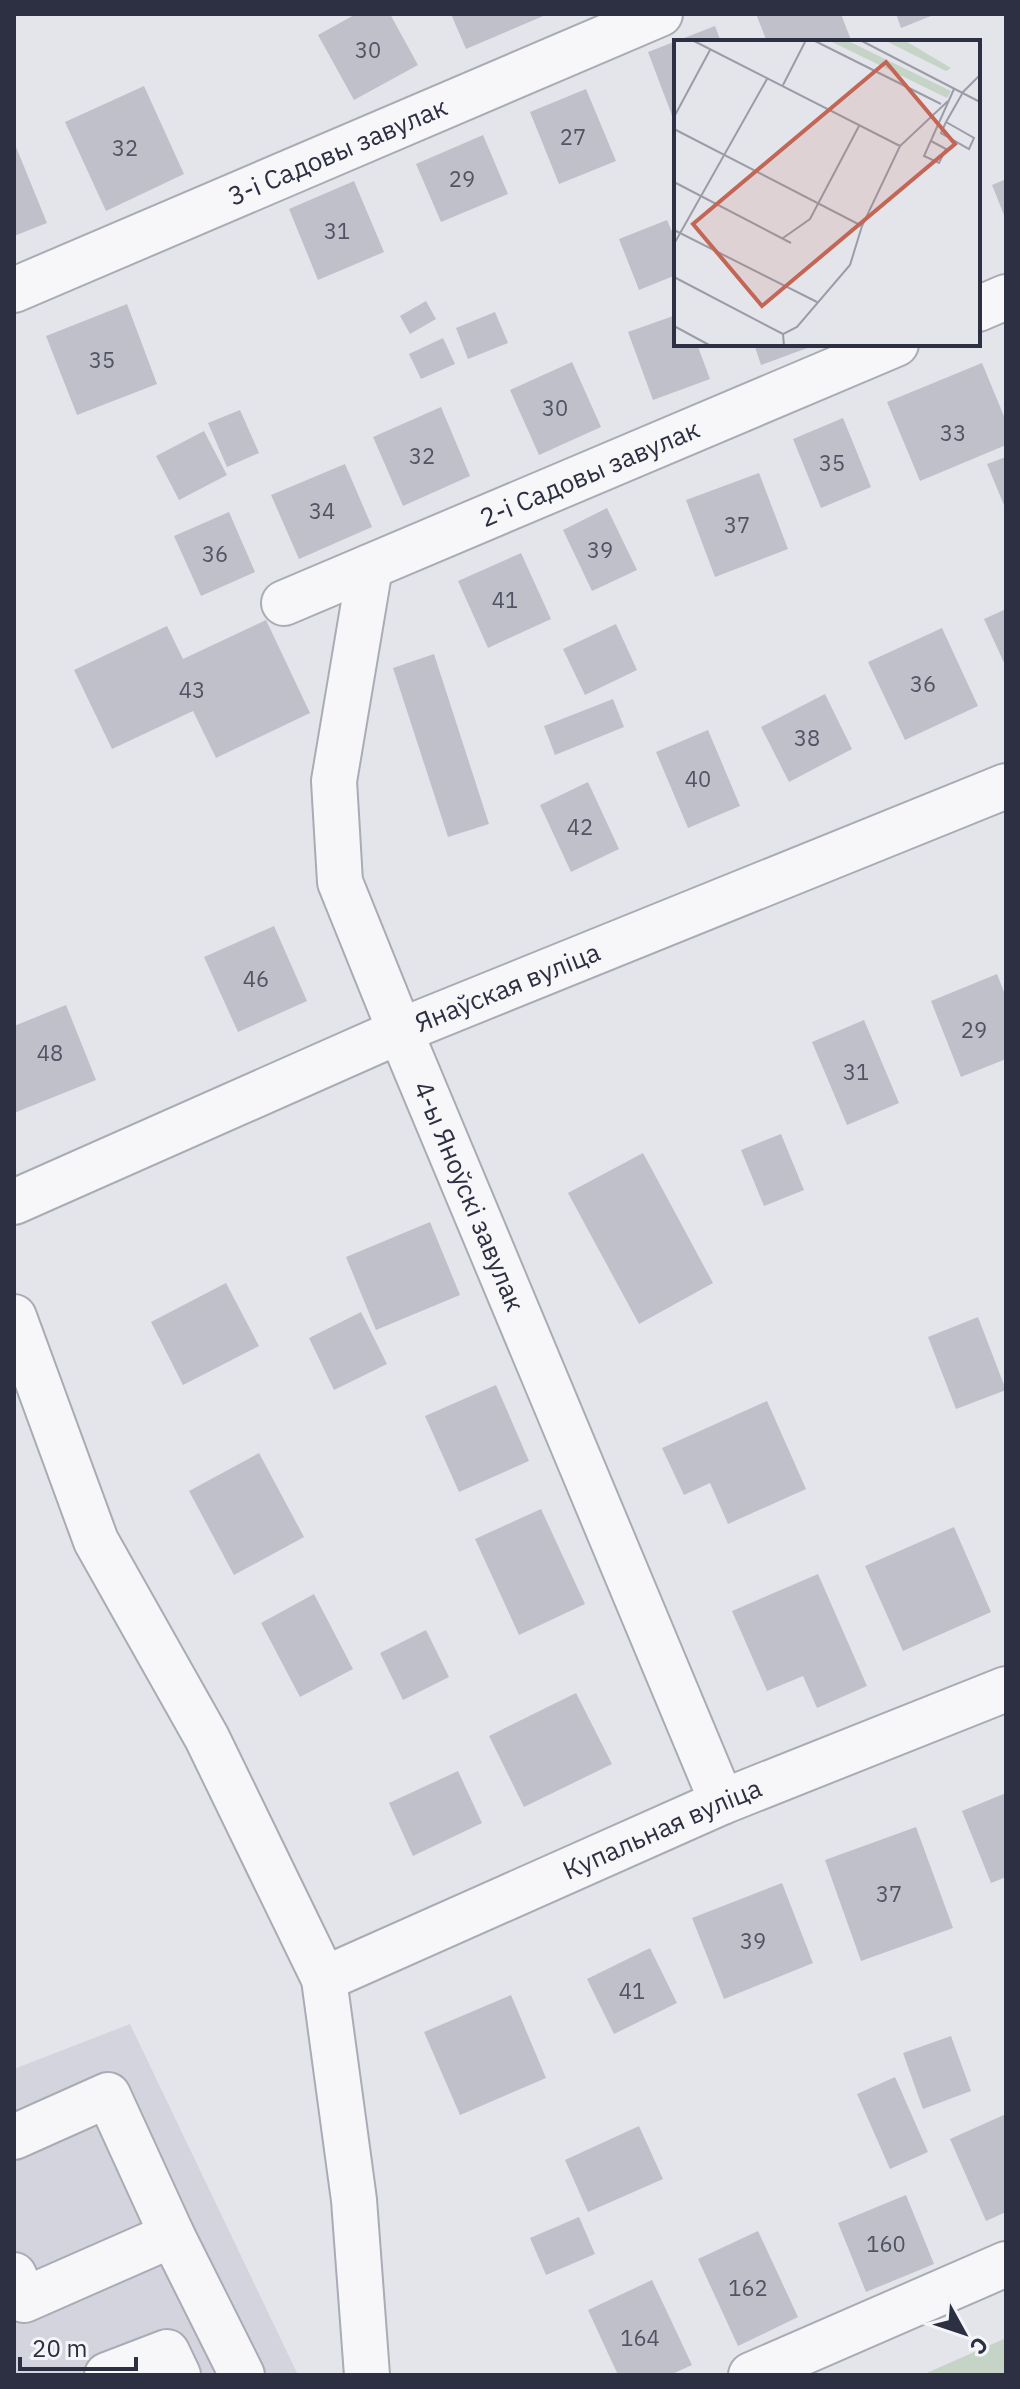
<svg xmlns="http://www.w3.org/2000/svg" width="1020" height="2389" viewBox="0 0 1020 2389" font-family="'IBM Plex Sans',sans-serif">
  <style>
    .built { fill: #d3d4dd }
    .green { fill: #c6d4c7 }
    .building { fill: #bfc0ca }
    .lines { fill: none; stroke-linecap: round; stroke-linejoin: round }
    .minor-casing { stroke: #a9abb5; stroke-width: 48 }
    .minor { stroke: #f7f7f9; stroke-width: 44 }
    .labels { text-anchor: middle; stroke-width: 7; stroke-linejoin: round; paint-order: stroke }
    .number-label { font-size: 22px; fill: #525364 }
    .street-label { font-size: 26px; fill: #2d2f42; stroke: #f4f5f8 }
    .inset-road { fill: none; stroke: #9b9ca7; stroke-width: 2 }
    .view { fill: #c36656; fill-opacity: 0.15; stroke: #c36656; stroke-width: 4 }
    .inset-edge { fill: none; stroke: #2d2f42; stroke-width: 4 }
  </style>
  <rect width="100%" height="100%" fill="#e4e5eb"/>
  <path class="built" d="M130 2024 298 2375H14V2069Z"/>
  <path class="green" d="M1006 2338V2375H922Z"/>
  <path class="building" d="M356 14H390L418 65 354 100 318 35Z
    M451 14H548L466 49Z
    M756 14H841L851 40 846 42H767Z
    M896 14H936L901 28Z
    M715 26 721 42H676V126L648 52Z
    M144 86 184 174 106 211 65 122Z
    M586 89 616 161 559 184 530 112Z
    M483 135 508 194 441 222 416 164Z
    M14 142 47 223 14 236Z
    M1006 179V220L992 185Z
    M354 181 384 252 318 280 289 209Z
    M667 220 676 241V275L639 290 619 239Z
    M426 301 436 319 410 334 400 316Z
    M127 304 157 384 77 415 46 336Z
    M495 312 508 343 468 359 456 328Z
    M676 315V344H697L710 379 653 400 628 332Z
    M443 338 455 364 421 379 409 354Z
    M754 344H818L761 365Z
    M572 362 601 427 539 455 510 390Z
    M982 363 1006 421V445L920 481 887 402Z
    M441 407 470 476 403 506 373 437Z
    M240 410 259 453 227 467 208 423Z
    M843 418 871 487 821 508 793 439Z
    M204 431 227 475 179 500 156 456Z
    M1006 457V510L987 464Z
    M345 464 372 527 299 559 271 495Z
    M759 473 788 549 715 577 686 500Z
    M607 508 637 570 592 591 563 530Z
    M229 512 255 572 201 596 174 536Z
    M521 553 551 619 488 648 458 581Z
    M1006 609V667L984 619Z
    M266 620 310 713 216 758 193 711 112 749 74 670 167 626 183 659Z
    M616 624 637 670 585 695 563 649Z
    M942 628 978 706 905 740 868 662Z
    M434 654 489 824 448 837 393 668Z
    M825 694 852 749 789 782 761 727Z
    M613 699 624 727 555 755 544 726Z
    M708 730 740 806 688 828 656 752Z
    M588 782 619 849 571 872 540 805Z
    M274 926 307 1001 238 1032 204 957Z
    M997 974 1006 997V1059L961 1077 931 1001Z
    M66 1005 96 1080 14 1113V1026Z
    M864 1020 899 1103 847 1125 812 1042Z
    M781 1134 804 1190 764 1206 741 1150Z
    M643 1153 713 1283 639 1324 568 1193Z
    M430 1222 460 1295 376 1330 346 1257Z
    M226 1283 259 1346 183 1385 151 1322Z
    M361 1312 387 1364 334 1390 309 1338Z
    M978 1317 1006 1390 956 1409 928 1337Z
    M496 1385 529 1461 459 1492 425 1416Z
    M767 1401 806 1489 728 1524 710 1483 684 1495 662 1448Z
    M259 1453 304 1537 234 1575 189 1491Z
    M541 1509 585 1604 519 1635 475 1539Z
    M954 1527 991 1612 903 1651 865 1566Z
    M818 1574 867 1686 817 1708 803 1676 767 1691 732 1611Z
    M314 1594 353 1669 300 1697 261 1623Z
    M426 1630 449 1677 403 1700 380 1653Z
    M576 1693 612 1764 524 1807 489 1736Z
    M458 1771 482 1823 413 1856 389 1803Z
    M1006 1793V1877L991 1883 962 1811Z
    M916 1827 953 1928 861 1961 825 1860Z
    M782 1883 813 1963 724 1999 692 1918Z
    M650 1948 677 2003 614 2034 587 1979Z
    M511 1995 546 2078 460 2115 424 2032Z
    M951 2036 971 2091 923 2109 903 2053Z
    M895 2077 928 2152 890 2169 857 2094Z
    M1006 2114V2212L986 2221 950 2139Z
    M639 2126 663 2179 588 2212 565 2160Z
    M906 2195 934 2264 866 2292 838 2223Z
    M579 2217 595 2254 546 2275 530 2238Z
    M758 2231 798 2317 738 2346 698 2259Z
    M652 2280 692 2365 670 2375H618L588 2310Z"/>
  <g class="lines">
    <g class="minor-casing">
      <g id="minor">
        <path id="s1" d="M14 290 660 14"/>
        <path d="M978 309 1006 297"/>
        <path id="s2" d="M370 567 334 781 340 882 400 1031 722 1802"/>
        <path id="s3" d="M284 603 896 344"/>
        <path id="s4" d="M14 1202 400 1031 1006 786"/>
        <path d="M14 1317 96 1541 207 1738 324 1979 354 2200 367 2375"/>
        <path id="s5" d="M324 1979 722 1802 1006 1689"/>
        <path d="M14 2137 108 2095 172 2235 242 2375"/>
        <path d="M14 2275 24 2300 172 2235"/>
        <path d="M107 2375 167 2352 178 2375"/>
        <path d="M751 2375 1006 2264"/>
      </g>
    </g>
    <use href="#minor" class="minor"/>
  </g>
  <g class="labels">
    <g class="number-label">
      <text x="368" y="58">30</text>
      <text x="573" y="145">27</text>
      <text x="125" y="156">32</text>
      <text x="462" y="187">29</text>
      <text x="337" y="239">31</text>
      <text x="102" y="368">35</text>
      <text x="555" y="416">30</text>
      <text x="953" y="441">33</text>
      <text x="422" y="464">32</text>
      <text x="832" y="471">35</text>
      <text x="322" y="519">34</text>
      <text x="737" y="533">37</text>
      <text x="600" y="558">39</text>
      <text x="215" y="562">36</text>
      <text x="505" y="608">41</text>
      <text x="923" y="692">36</text>
      <text x="192" y="698">43</text>
      <text x="807" y="746">38</text>
      <text x="698" y="787">40</text>
      <text x="580" y="835">42</text>
      <text x="256" y="987">46</text>
      <text x="974" y="1038">29</text>
      <text x="50" y="1061">48</text>
      <text x="856" y="1080">31</text>
      <text x="889" y="1902">37</text>
      <text x="753" y="1949">39</text>
      <text x="632" y="1999">41</text>
      <text x="886" y="2252">160</text>
      <text x="748" y="2296">162</text>
      <text x="640" y="2346">164</text>
    </g>
    <g class="street-label">
      <text dy="9" stroke="none"><textPath href="#s1" startOffset="352">3-і Садовы завулак</textPath></text>
      <text dy="9" stroke="none"><textPath href="#s3" startOffset="332">2-і Садовы завулак</textPath></text>
      <text dy="9" stroke="none"><textPath href="#s4" startOffset="538">Янаўская вуліца</textPath></text>
      <text dy="9" stroke="none"><textPath href="#s2" startOffset="658">4-ы Яноўскі завулак</textPath></text>
      <text dy="9" stroke="none"><textPath href="#s5" startOffset="370">Купальная вуліца</textPath></text>
    </g>
  </g>
  <g transform="translate(674 40)">
    <rect width="306" height="306" fill="#e4e5eb"/>
    <path d="M154 0H172L277 51 273 58ZM210 0H230L277 28 272 31Z" fill="#c6d4c7"/>
    <path class="inset-road" d="M18 0 226 106M139 0 267 64M186 0 306 62M109 45 132 0M288 53 306 35M0 77 36 10M272 82 300 98 295 109 267 93 272 82 288 54M0 89 188 186M257 101 272 109 265 123 250 116 280 49M0 142 117 203M0 190 143 262M109 198 136 179 185 86M0 204 93 39M0 237 109 294M0 286 37 306M110 306 109 294 123 287 176 225 188 186 226 106 274 61"/>
    <path class="view" d="M212 22 281 104 88 266 19 184Z"/>
    <rect width="306" height="306" class="inset-edge"/>
  </g>
  <rect width="1020" height="2389" fill="none" stroke="#2d2f42" stroke-width="32"/>
  <g transform="translate(964 2333) rotate(130)" stroke="#f4f5f8" stroke-width="6" paint-order="stroke">
  <path d="M0-6L14 30L0 20L-14 30Z" fill="#2d2f42"/>
  <text y="-12" font-size="22" font-weight="bold" text-anchor="middle" fill="#2d2f42">С</text>
  </g>
  <path d="M20 2357v12h116v-12" fill="none" stroke="#2d2f42" stroke-width="4"/>
  <text x="32" y="2357" font-size="24" fill="#2d2f42" stroke="#f4f5f8" stroke-width="6" paint-order="stroke">20 m</text>
</svg>
